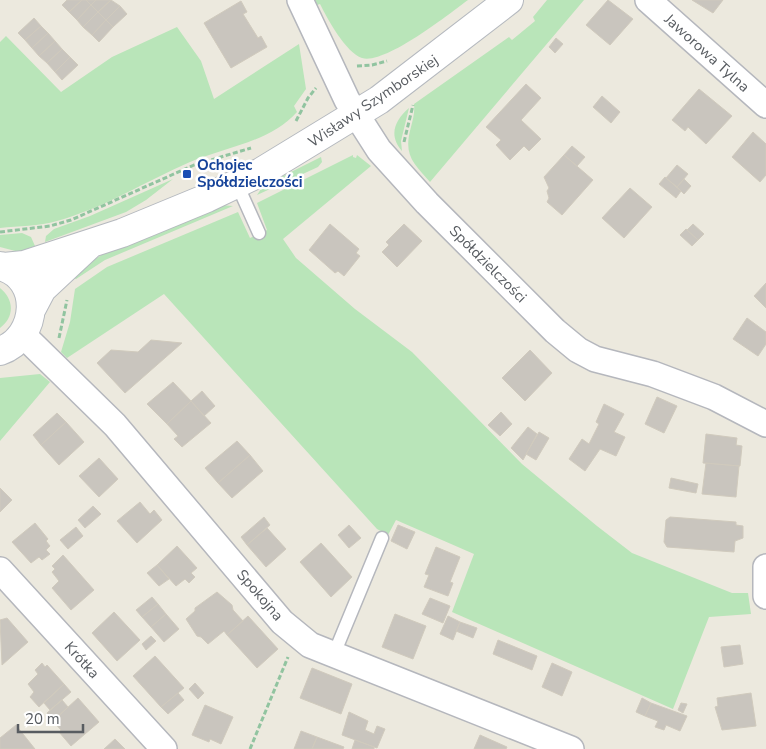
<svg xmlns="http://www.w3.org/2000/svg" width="766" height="749" viewBox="0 0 766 749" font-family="'Nunito Sans',sans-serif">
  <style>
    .green { fill: #b9e5b9 }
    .building { fill: #c9c5be; stroke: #d0cabd }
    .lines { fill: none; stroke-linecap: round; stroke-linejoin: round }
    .lane-casing { stroke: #b5b7bd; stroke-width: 15 }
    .street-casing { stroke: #b5b7bd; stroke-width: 28 }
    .secondary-casing { stroke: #b5b9bf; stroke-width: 30 }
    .path { stroke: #91c4a0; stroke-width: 3; stroke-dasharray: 5 2.5; stroke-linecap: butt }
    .lane { stroke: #fff; stroke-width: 12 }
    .street { stroke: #fff; stroke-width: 25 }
    .secondary { stroke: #fff; stroke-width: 28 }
    .transit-dot { fill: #1a4fb4; stroke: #fff; stroke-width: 2 }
    .labels { text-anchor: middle; stroke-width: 5; stroke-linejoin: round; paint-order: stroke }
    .street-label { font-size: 15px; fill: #585c61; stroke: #fff }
    .transit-label { font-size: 15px; font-weight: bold; fill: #164399; stroke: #fff; text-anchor: start }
  </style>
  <rect width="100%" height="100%" fill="#ece9de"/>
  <path class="green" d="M311 0H468C449 14 385 65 362 58 346 53 327 18 320 4L314 6Z
    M547 0H584L430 182C413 163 403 155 411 127 413 119 415 112 414 104L509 37 512 40 535 21 533 17Z
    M177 27 201 61 214 99 299 44 306 89 294 106 297 112C270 142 226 147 190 162 146 181 104 208 57 221 39 226 19 226 0 228V42L6 36 61 92 112 57Z
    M409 108 401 141 402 151C388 135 395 120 409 108Z
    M353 155V157L356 158 357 155 371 166 283 239 296 258 355 309 412 352 522 464 597 526 632 553 732 593H748L751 614 709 617 673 709 452 612 474 554 396 520 388 535 377 529 164 294 67 358 61 352 70 322 75 289 107 267 238 212 250 238 267 230 257 203Z
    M321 157 322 162 318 167 257 195 263 186Z
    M173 179 146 200 126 212 45 242 46 236 54 229 90 216Z
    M220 205 233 206 105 260 76 279 69 276 103 254Z
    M22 233 31 237 35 246 19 252 0 247V235Z
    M0 288C14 299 15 317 0 328Z
    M40 374 50 382 0 441V378Z"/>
  <path class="building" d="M67 0H82L69 12 62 5Z
    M82 0H86L91 5 77 20 69 12Z
    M86 0H96L91 5Z
    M96 0H111L98 12 91 5Z
    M111 0 120 6 106 20 98 12Z
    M608 0 633 19 610 45 586 25Z
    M692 0H723L713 13Z
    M241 1 247 12 243 14 258 38 261 36 267 47 231 68 204 23Z
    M91 5 98 12 83 27 77 20Z
    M120 6 127 14 113 27 106 20Z
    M98 12 106 20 92 35 83 27Z
    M34 18 41 26 25 40 18 33Z
    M106 20 113 27 99 42 92 35Z
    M41 26 48 33 32 48 25 40Z
    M48 33 55 41 39 56 32 48Z
    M556 38 563 44 555 53 549 47Z
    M55 41 62 49 47 63 39 56Z
    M62 49 70 57 55 72 47 63Z
    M70 57 78 65 62 80 55 72Z
    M526 84 541 98 521 120 541 139 529 151 524 146 510 160 496 145 501 140 486 127Z
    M699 89 732 116 706 144 688 127 685 131 672 120Z
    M602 96 620 112 611 123 593 107Z
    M753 132 766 144V175L760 182 732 157Z
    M572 146 585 157 577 166 564 155Z
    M564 155 593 180 562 215 547 202 549 198 547 191 549 188 544 177Z
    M677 165 688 174 677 187 666 178Z
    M665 177 681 191 676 198 659 184Z
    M684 179 691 186 684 194 677 187Z
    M630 188 652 207 624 238 602 218Z
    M330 224 359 249 356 253 360 256 344 276 338 271 335 273 309 250Z
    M404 224 422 241 397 267 382 252 389 245 386 242Z
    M693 224 704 234 698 240 687 230Z
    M686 229 698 240 692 246 680 235Z
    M766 283V308L754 296Z
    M747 318 766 332V344L758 356 733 339Z
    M151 340 182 343 125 393 97 363 111 350 138 352Z
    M530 350 552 373 525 401 502 378Z
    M173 382 191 401 167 424 147 404Z
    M202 391 215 406 204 416 191 401Z
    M657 397 677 406 664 433 645 424Z
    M191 401 211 423 182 447 174 439 178 436 167 424Z
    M604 404 624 414 614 432 625 437 616 456 600 449 585 471 569 459 582 439 589 444 599 424 596 422Z
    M501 412 512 424 500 436 488 425Z
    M57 413 66 422 41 445 33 435Z
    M66 422 84 442 59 465 41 445Z
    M528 427 537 434 523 460 511 448Z
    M539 432 549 438 536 460 526 454Z
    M706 434 737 438 736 445 742 446 740 466 703 463Z
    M237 441 250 455 218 483 205 468Z
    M250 455 263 471 232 498 218 483Z
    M99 458 118 479 99 497 79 476Z
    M706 463 739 466 736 497 702 494Z
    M671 478 698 484 696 493 669 488Z
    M0 488 12 500 0 512Z
    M140 502 150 514 154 510 162 520 137 543 117 521Z
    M93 506 101 514 85 528 78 520Z
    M264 517 270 525 247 545 241 537Z
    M670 517 736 522V525L743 526V538L735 541 734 552 667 547 664 542 666 520Z
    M35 523 48 539 46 541 50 546 46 550 50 554 42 560 39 557 31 563 12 542Z
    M349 525 361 538 349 548 338 535Z
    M398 525 415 532 407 549 391 541Z
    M76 527 83 536 68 549 60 540Z
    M267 528 286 549 266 567 247 545Z
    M321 543 352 577 331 597 300 562Z
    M177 546 197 568 191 573 195 577 189 583 185 579 176 586 157 565Z
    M436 547 460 557 450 582 453 583 448 596 424 587 429 575 425 574Z
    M63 555 94 590 71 610 52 588 59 581 52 572 55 569 52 566Z
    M157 565 169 579 159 586 147 573Z
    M217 592 232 605 233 610 243 621 227 635 224 631 208 644 201 637 197 636 186 619 195 611V608Z
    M152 597 158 604 142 617 136 610Z
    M430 598 450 606 443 623 422 614Z
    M158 604 166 614 151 627 142 617Z
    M114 612 140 640 117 661 92 633Z
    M166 614 179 629 164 642 151 627Z
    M395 614 426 626 413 659 382 647Z
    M248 616 278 649 257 668 227 635Z
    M448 616 460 622 453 640 440 634Z
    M7 618 28 642 2 665 0 620Z
    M460 622 477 628 473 638 456 631Z
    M151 636 156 641 146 650 142 644Z
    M498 640 537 656 532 670 493 654Z
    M740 645 743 664 724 667 721 647Z
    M155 656 184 688 161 707 133 676Z
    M42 663 45 667 47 665 64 684 39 707 30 697 34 692 28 684 38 674 35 670Z
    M552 663 572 672 562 696 542 687Z
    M312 668 352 684 341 714 300 698Z
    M195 683 204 693 198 699 189 689Z
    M64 684 71 692 50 710 44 703Z
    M178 693 184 700 168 714 161 707Z
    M751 693 756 726 722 730 715 707 718 706 717 698Z
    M78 698 99 722 71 746 59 732 61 730 53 721Z
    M642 698 651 703 645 716 636 712Z
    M62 700 68 707 53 721 47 713Z
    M651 703 687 716 680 731 666 725 664 730 655 727 658 721 645 716Z
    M681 703 687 704 683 713 678 710Z
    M205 705 233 717 221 744 210 739 209 742 192 735Z
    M349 712 368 721 365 730 374 734 377 726 385 729 377 748 342 735Z
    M16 725 23 734 35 749H0V738Z
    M301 731 317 737 312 749H294Z
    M480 735 507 747 506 749H474Z
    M317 737 344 747 343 749H312Z
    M115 739 125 749H104Z
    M355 740 374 747V749H352Z"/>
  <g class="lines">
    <g class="lane-casing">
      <path id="lane" d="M237 184 259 233
        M334 654 382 538"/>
    </g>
    <g class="street-casing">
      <path id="street" d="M300 0 347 100 379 150 427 203 555 331 578 350 595 359 653 374 714 397 766 424
        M648 0 766 105
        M23 335 115 425 282 622 310 645 571 749
        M766 567V596
        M0 570 164 749"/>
    </g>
    <g class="secondary-casing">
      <path id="secondary" d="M0 266C43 277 39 338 0 351
        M4 267 24 265 122 233 207 198 261 172 379 100 509 0
        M32 308 42 289 88 246"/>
    </g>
    <path class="path" d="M357 66 372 65 387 61
      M296 121 308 98 316 88
      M404 142 413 105
      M0 232 50 226 71 220 194 165 251 148
      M59 338 67 300
      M250 749 288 657"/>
    <use href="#lane" class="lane"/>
    <use href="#street" class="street"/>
    <use href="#secondary" class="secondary"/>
  </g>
  <rect class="transit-dot" x="182" y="169" width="10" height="10" rx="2.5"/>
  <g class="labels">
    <g class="street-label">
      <text transform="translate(707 53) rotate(42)" y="5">Jaworowa Tylna</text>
      <text transform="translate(373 101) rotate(-34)" y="5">Wisławy Szymborskiej</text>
      <text transform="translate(488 264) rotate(45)" y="5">Spółdzielczości</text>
      <text transform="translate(260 595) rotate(49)" y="5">Spokojna</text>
      <text transform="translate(82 660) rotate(48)" y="5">Krótka</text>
    </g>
    <g class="transit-label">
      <text x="197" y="170">Ochojec<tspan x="197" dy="17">Spółdzielczości</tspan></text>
    </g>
  </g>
  <path d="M18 724v8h65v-8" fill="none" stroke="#585c61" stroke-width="2.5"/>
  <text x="25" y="724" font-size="15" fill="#585c61" stroke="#ffffff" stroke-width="4" paint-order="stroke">20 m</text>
</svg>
